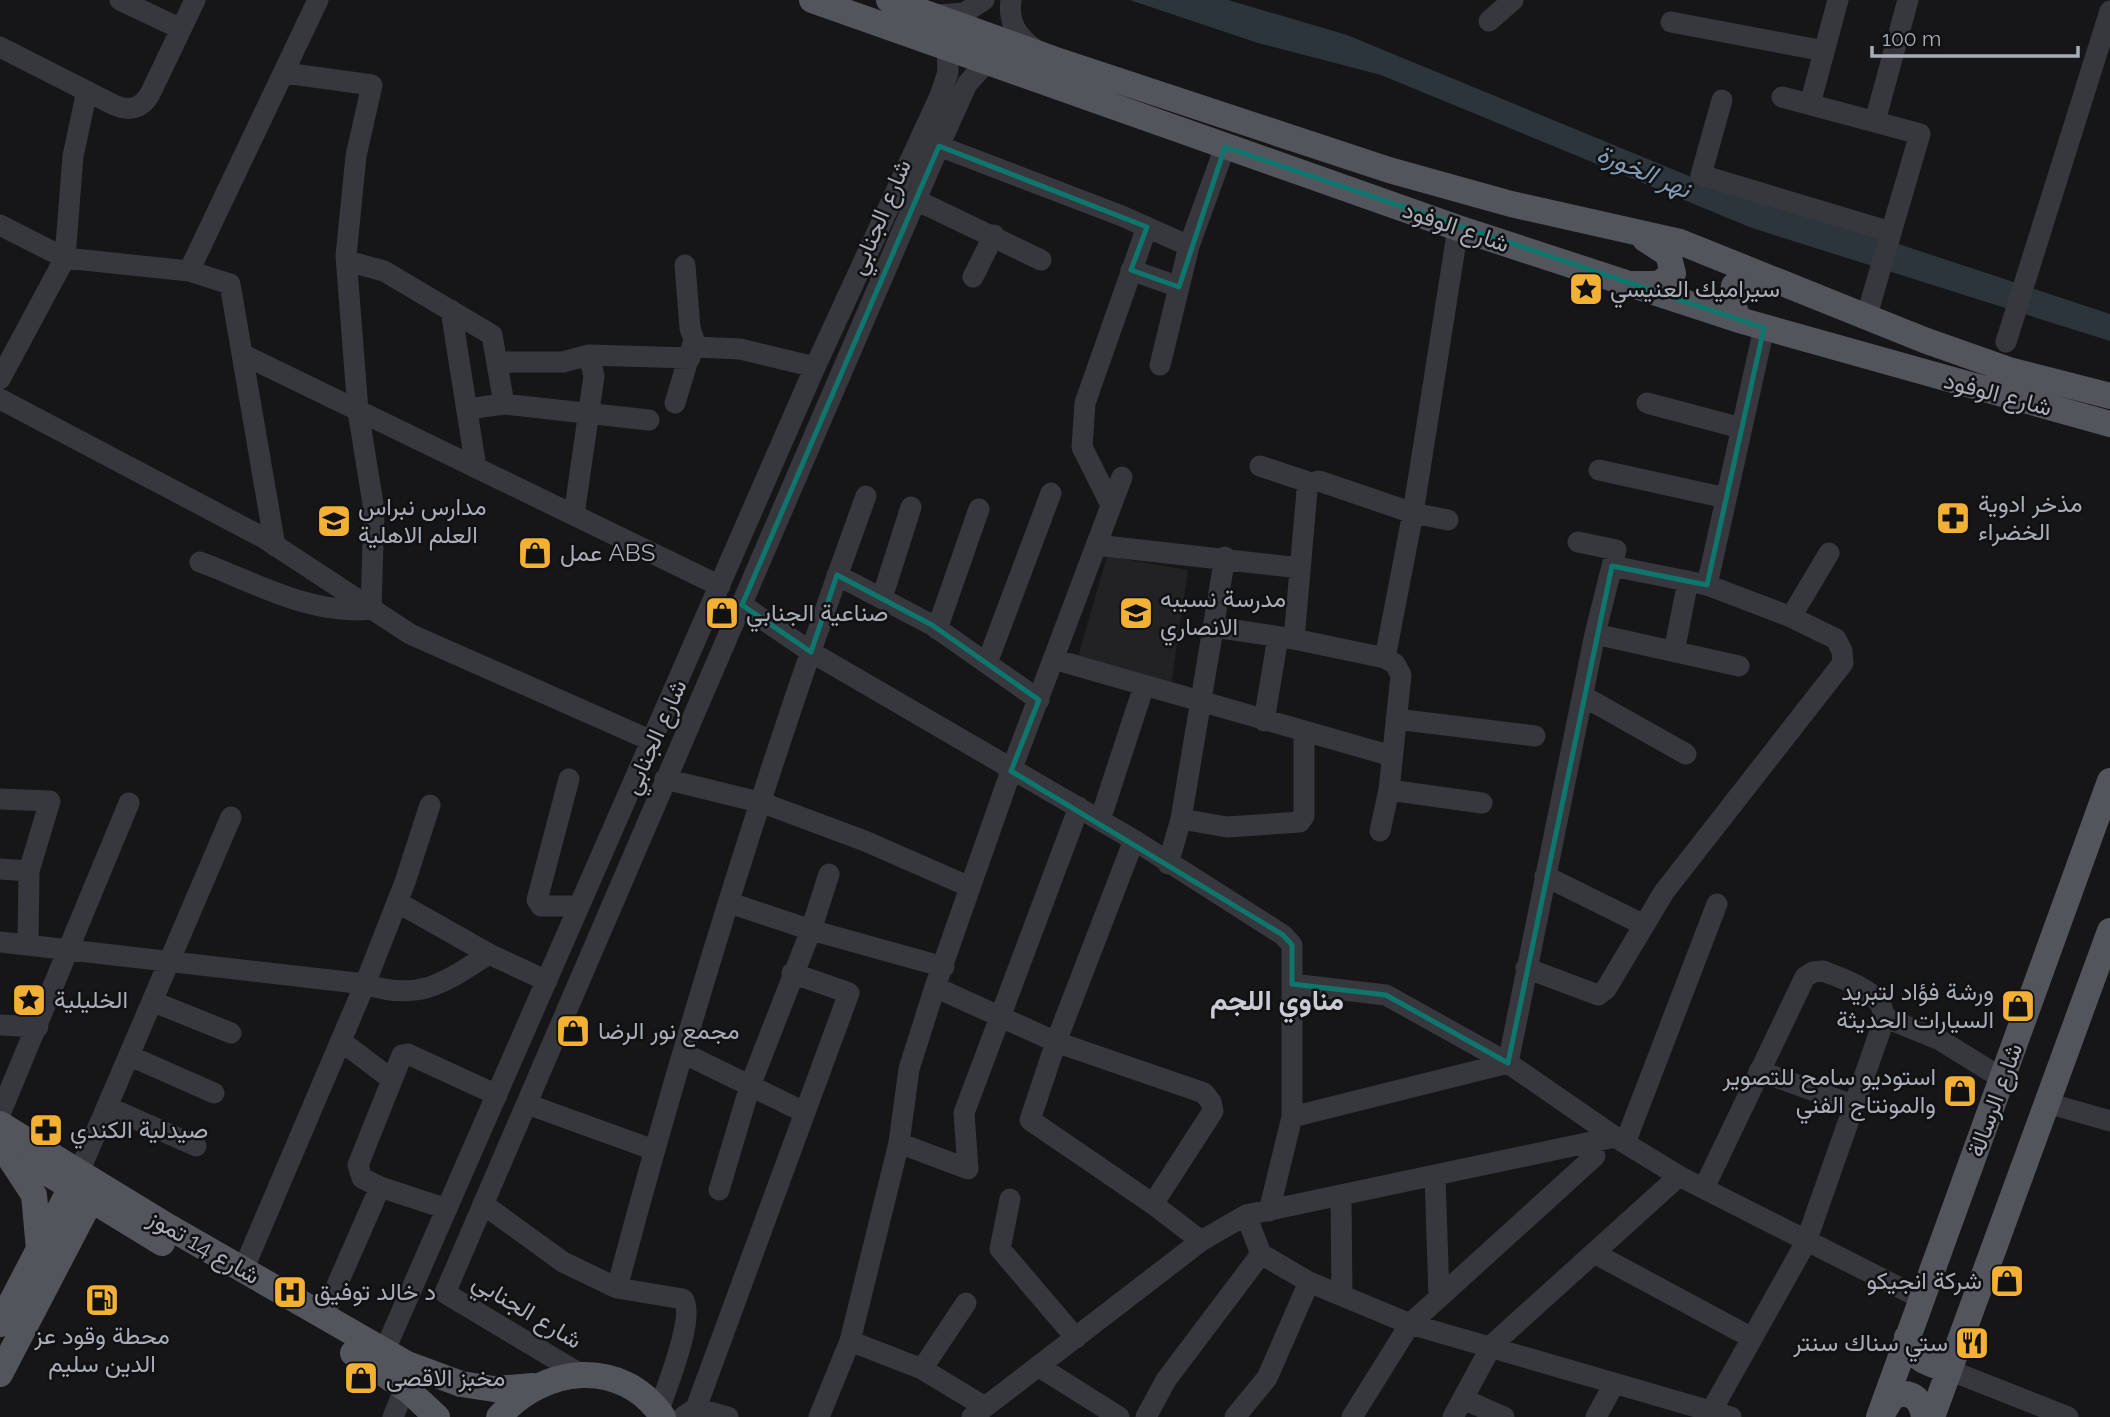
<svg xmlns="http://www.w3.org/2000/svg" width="2110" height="1417" viewBox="0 0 2110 1417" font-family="Raleway,Vazirmatn,sans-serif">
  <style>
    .built { fill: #222225 }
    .water { fill: #2c353c }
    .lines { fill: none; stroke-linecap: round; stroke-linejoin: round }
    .minor { stroke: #37383d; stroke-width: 21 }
    .major { stroke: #53555c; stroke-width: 26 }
    .marked { fill: none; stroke: #0f766e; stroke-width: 5; stroke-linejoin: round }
    .labels { text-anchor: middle; stroke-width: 5; stroke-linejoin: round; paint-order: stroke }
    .street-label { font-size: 24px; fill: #a8adb8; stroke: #111113 }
    .poi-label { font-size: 24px; fill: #a8adb8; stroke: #111113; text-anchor: start }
    .water-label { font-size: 26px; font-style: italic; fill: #7f9bb3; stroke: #111113 }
    .quarter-label { font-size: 28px; font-weight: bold; fill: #c9ccd4; stroke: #111113 }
  </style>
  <rect width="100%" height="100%" fill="#161618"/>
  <path class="built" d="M1107 556 1188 570 1171 685 1078 657Z"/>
  <path class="water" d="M1130 0H1228L1347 35 1735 195 1856 230 2110 314V341L1752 228 1381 75 1258 43Z"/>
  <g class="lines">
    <path class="minor" d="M120 0 181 29
      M1011 0C1008 23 1017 37 1036 50
      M938 15 964 13 984 0
      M1489 21 1513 0
      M1671 22 1824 51
      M0 47 114 105C130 112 142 108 150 94L195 0
      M1782 97 1920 134 1866 318
      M1722 100 1701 175 1891 232
      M1810 104 1838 0
      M1875 121 1908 0
      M939 146 1122 216 1189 246
      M916 200 1041 260
      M0 225 65 258 189 271 230 284 275 546
      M347 261 384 271 492 335 504 404
      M1131 270 1179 287
      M189 271 318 0
      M973 277 994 235
      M451 310 476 468
      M2006 342 2110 11
      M694 347 740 349 815 367
      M244 355 720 586
      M497 362H563L589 355 690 358
      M1160 365 1189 246 1225 147
      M0 379 65 258 73 156 87 91
      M0 399 264 538 410 634 652 741
      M675 403 694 340 690 328 685 265
      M1647 403 1741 428
      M467 409 504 404 649 420
      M1260 466 1311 483 1319 481 1413 513 1448 520
      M1599 470 1726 498
      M1111 505 1082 447 1085 403 1147 227
      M574 515 594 376 589 355
      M1096 545 1300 568
      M200 562C254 582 312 616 371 609L374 510 358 411 346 256 356 156 372 85 285 73
      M837 575 932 625 1039 700
      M1707 585 1764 328
      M882 598 911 507
      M742 605 811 652 1134 840 1283 935 1292 945V1117L1269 1211
      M1791 617 1829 553
      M1214 627 1294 639 1385 658 1395 664 1401 675 1389 790 1380 831
      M937 629 979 509
      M1595 634 1739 666
      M1294 639 1307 491 1311 483
      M1674 652 1688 581
      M1385 658 1413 513 1458 228
      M1053 659 1392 756
      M987 663 1051 493
      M1583 696 1686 754
      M1396 719 1535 736
      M1264 721 1278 637
      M569 779 537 900 541 906H579
      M665 779 763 803 865 841 970 887
      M1389 790 1482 803
      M0 799 50 801 29 871 28 944
      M1181 819 1227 827 1300 822 1304 816V732
      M1100 820 1144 686
      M1134 840 1056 1042 1030 1120 1153 1204 1201 1241
      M1168 864 1181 819 1225 557
      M0 869 29 871
      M1545 876 1644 925
      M397 902 489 954 547 981
      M730 903 811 930 944 967
      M0 942 365 984C419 1002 444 983 489 954
      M1526 968 1598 995 1606 989 1664 892 1843 663 1842 651 1836 639 1791 617 1707 585 1612 566
      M1292 984 1386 995 1508 1063 1615 1137 1679 1176 1922 1299
      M935 987 1056 1042 1204 1093 1211 1102 1213 1111 1153 1204
      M154 1002 231 1033
      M1884 1017 1940 1040 2003 1079
      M0 1025 38 1027
      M341 1041 391 1079
      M683 1053 804 1112
      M130 1056 214 1093
      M1759 1071 1853 1105
      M2047 1103 2110 1121
      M527 1104 654 1150
      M108 1107 196 1146
      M0 1114 129 803
      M1292 1117 1508 1063 1595 634 1616 550 1578 542
      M899 1143 968 1169 964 1113 1079 807
      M1625 1143 1717 904
      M79 1172 231 817
      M1435 1175 1439 1298
      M380 1187 362 1178 358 1165 402 1055 408 1054 497 1095
      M1704 1188 1805 977 1813 972 1823 971C1845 980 1890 993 1883 1023L1806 1242 1708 1417
      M719 1190 750 1086 811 930 829 874
      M1341 1197 1342 1295
      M1010 1199 1000 1249 1076 1338
      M483 1204 563 1262 617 1288 683 1299C696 1317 666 1388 659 1410
      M1246 1215 1261 1254 1309 1282 1410 1324 1731 1417
      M1594 1253 1752 1338
      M243 1270 365 984 405 882 430 805
      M617 1288C688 1021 771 756 866 496
      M323 1317 380 1187 447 1209
      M850 1341 922 1369 985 1407
      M384 1352 815 367 940 96 948 72 947 47
      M1038 1366 1119 1417
      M922 1369 966 1303
      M1949 1370 2068 1417
      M582 1375 445 1293 939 146 967 84 986 63
      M1463 1399 1504 1417
      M696 1408 728 1417
      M393 1417 405 1388
      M683 1417 696 1408 849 993 792 973
      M819 1417 850 1341 899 1143 909 1069 935 987 1011 771 1122 477
      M972 1417 1201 1241 1246 1215 1615 1137
      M1146 1417 1166 1380 1261 1254
      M1235 1417 1267 1378 1309 1282
      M1352 1417 1410 1324 1595 1156
      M1453 1417 1492 1345 1679 1176
      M1596 1417 1614 1384"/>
    <path class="major" d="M812 0 1458 228 1739 320 2110 424
      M889 0 1053 59 1389 170 1511 204 1680 242 1924 340 2009 370 2110 396
      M1634 284H1659L1673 273 1668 254 1645 239
      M1739 320 1731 301 1734 286 1748 280 1772 282
      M0 1124 169 1227 407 1364 461 1384 494 1389 533 1386
      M0 1143 34 1195 39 1249
      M31 1163 162 1243
      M0 1324 78 1174
      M1907 1337C1913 1360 1928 1364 1949 1370
      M353 1353 409 1391 437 1417
      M0 1374 98 1186
      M1882 1414 1893 1396C1911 1390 1921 1398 1924 1417
      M499 1417C543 1366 621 1356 663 1417
      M1879 1417 2110 781
      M1932 1417 2110 931"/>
  </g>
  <path class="marked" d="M939 146 1147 227 1131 270 1179 287 1225 147 1764 328 1707 585 1612 566 1508 1063 1386 995 1292 984V945L1283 935 1011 771 1039 700 932 625 837 575 811 652 742 605Z"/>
  <defs>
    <g id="sight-square" transform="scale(1.75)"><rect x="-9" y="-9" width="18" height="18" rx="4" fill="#f2b134" stroke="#111113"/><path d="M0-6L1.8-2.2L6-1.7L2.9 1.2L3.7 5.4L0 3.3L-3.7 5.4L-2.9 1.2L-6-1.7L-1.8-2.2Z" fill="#111"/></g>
    <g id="pharmacy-square" transform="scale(1.75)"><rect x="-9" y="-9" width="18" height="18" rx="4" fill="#f2b134" stroke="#111113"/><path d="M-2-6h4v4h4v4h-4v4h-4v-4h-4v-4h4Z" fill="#111"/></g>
    <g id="school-square" transform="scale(1.75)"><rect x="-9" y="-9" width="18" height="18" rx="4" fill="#f2b134" stroke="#111113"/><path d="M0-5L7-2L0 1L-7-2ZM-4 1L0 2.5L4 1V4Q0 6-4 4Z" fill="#111"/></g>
    <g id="shop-square" transform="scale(1.75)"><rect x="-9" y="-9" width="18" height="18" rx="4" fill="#f2b134" stroke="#111113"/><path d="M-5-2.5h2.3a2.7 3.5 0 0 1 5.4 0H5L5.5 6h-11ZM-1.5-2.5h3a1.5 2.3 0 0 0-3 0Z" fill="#111"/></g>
    <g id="hospital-square" transform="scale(1.75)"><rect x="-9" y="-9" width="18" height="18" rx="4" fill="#f2b134" stroke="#111113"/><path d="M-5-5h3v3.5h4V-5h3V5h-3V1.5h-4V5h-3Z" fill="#111"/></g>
    <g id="fuel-square" transform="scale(1.75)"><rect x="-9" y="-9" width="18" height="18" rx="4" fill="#f2b134" stroke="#111113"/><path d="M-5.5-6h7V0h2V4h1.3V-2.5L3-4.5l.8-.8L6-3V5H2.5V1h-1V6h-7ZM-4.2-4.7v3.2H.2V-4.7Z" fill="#111"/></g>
    <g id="restaurant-square" transform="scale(1.75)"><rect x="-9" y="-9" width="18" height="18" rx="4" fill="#f2b134" stroke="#111113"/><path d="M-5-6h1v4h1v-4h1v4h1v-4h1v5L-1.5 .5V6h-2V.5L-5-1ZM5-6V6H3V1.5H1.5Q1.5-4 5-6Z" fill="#111"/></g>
  </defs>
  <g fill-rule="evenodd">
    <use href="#sight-square" x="1586" y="289"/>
    <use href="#pharmacy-square" x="1953" y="518"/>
    <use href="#school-square" x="334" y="521"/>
    <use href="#shop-square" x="535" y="553"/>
    <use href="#shop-square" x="722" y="613"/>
    <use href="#school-square" x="1136" y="613"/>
    <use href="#sight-square" x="29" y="1000"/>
    <use href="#shop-square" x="2018" y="1006"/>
    <use href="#shop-square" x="573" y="1031"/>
    <use href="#shop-square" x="1960" y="1091"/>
    <use href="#pharmacy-square" x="46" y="1130"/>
    <use href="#shop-square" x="2007" y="1281"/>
    <use href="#hospital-square" x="290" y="1292"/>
    <use href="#fuel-square" x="102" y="1300"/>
    <use href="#restaurant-square" x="1972" y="1343"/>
    <use href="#shop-square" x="361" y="1378"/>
  </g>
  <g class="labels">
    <g class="street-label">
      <text transform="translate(880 217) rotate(-67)" y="8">شارع الجنابي</text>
      <text transform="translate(1456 227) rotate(19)" y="8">شارع الوفود</text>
      <text transform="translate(1998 394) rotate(15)" y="8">شارع الوفود</text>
      <text transform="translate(655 737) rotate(-66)" y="8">شارع الجنابي</text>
      <text transform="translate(1995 1100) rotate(-70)" y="8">شارع الرسالة</text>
      <text transform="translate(204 1247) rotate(30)" y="8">شارع 14 تموز</text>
      <text transform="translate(527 1311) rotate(31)" y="8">شارع الجنابي</text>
    </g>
    <g class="poi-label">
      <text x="1610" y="297">سيراميك العنيسي</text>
      <text x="1978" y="512">مذخر ادوية<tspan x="1978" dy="28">الخضراء</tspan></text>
      <text x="358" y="515">مدارس نبراس<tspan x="358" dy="28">العلم الاهلية</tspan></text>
      <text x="560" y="561">عمل ABS</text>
      <text x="1160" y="607">مدرسة نسيبه<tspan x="1160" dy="28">الانصاري</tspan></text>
      <text x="746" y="621">صناعية الجنابي</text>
      <text x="1994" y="1000" text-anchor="end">ورشة فؤاد لتبريد<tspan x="1994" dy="28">السيارات الحديثة</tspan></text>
      <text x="54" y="1008">الخليلية</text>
      <text x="598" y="1039">مجمع نور الرضا</text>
      <text x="1936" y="1085" text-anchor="end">استوديو سامح للتصوير<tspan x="1936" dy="28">والمونتاج الفني</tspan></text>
      <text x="70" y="1138">صيدلية الكندي</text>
      <text x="1982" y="1289" text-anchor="end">شركة انجيكو</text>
      <text x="314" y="1300">د خالد توفيق</text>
      <text x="102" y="1344" text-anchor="middle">محطة وقود عز<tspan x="102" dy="28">الدين سليم</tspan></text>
      <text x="1948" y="1351" text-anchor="end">ستي سناك سنتر</text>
      <text x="386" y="1386">مخبز الاقصى</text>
    </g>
    <g class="water-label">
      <text transform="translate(1644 171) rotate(23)" y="9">نهر الخورة</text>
    </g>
    <g class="quarter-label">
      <text x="1277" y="1010">مناوي اللجم</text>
    </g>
  </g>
  <path d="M1872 46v10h206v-10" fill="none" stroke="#a8adb8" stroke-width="3.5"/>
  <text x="1882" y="46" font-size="21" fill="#a8adb8" stroke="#111113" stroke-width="5" paint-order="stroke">100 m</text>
</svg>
